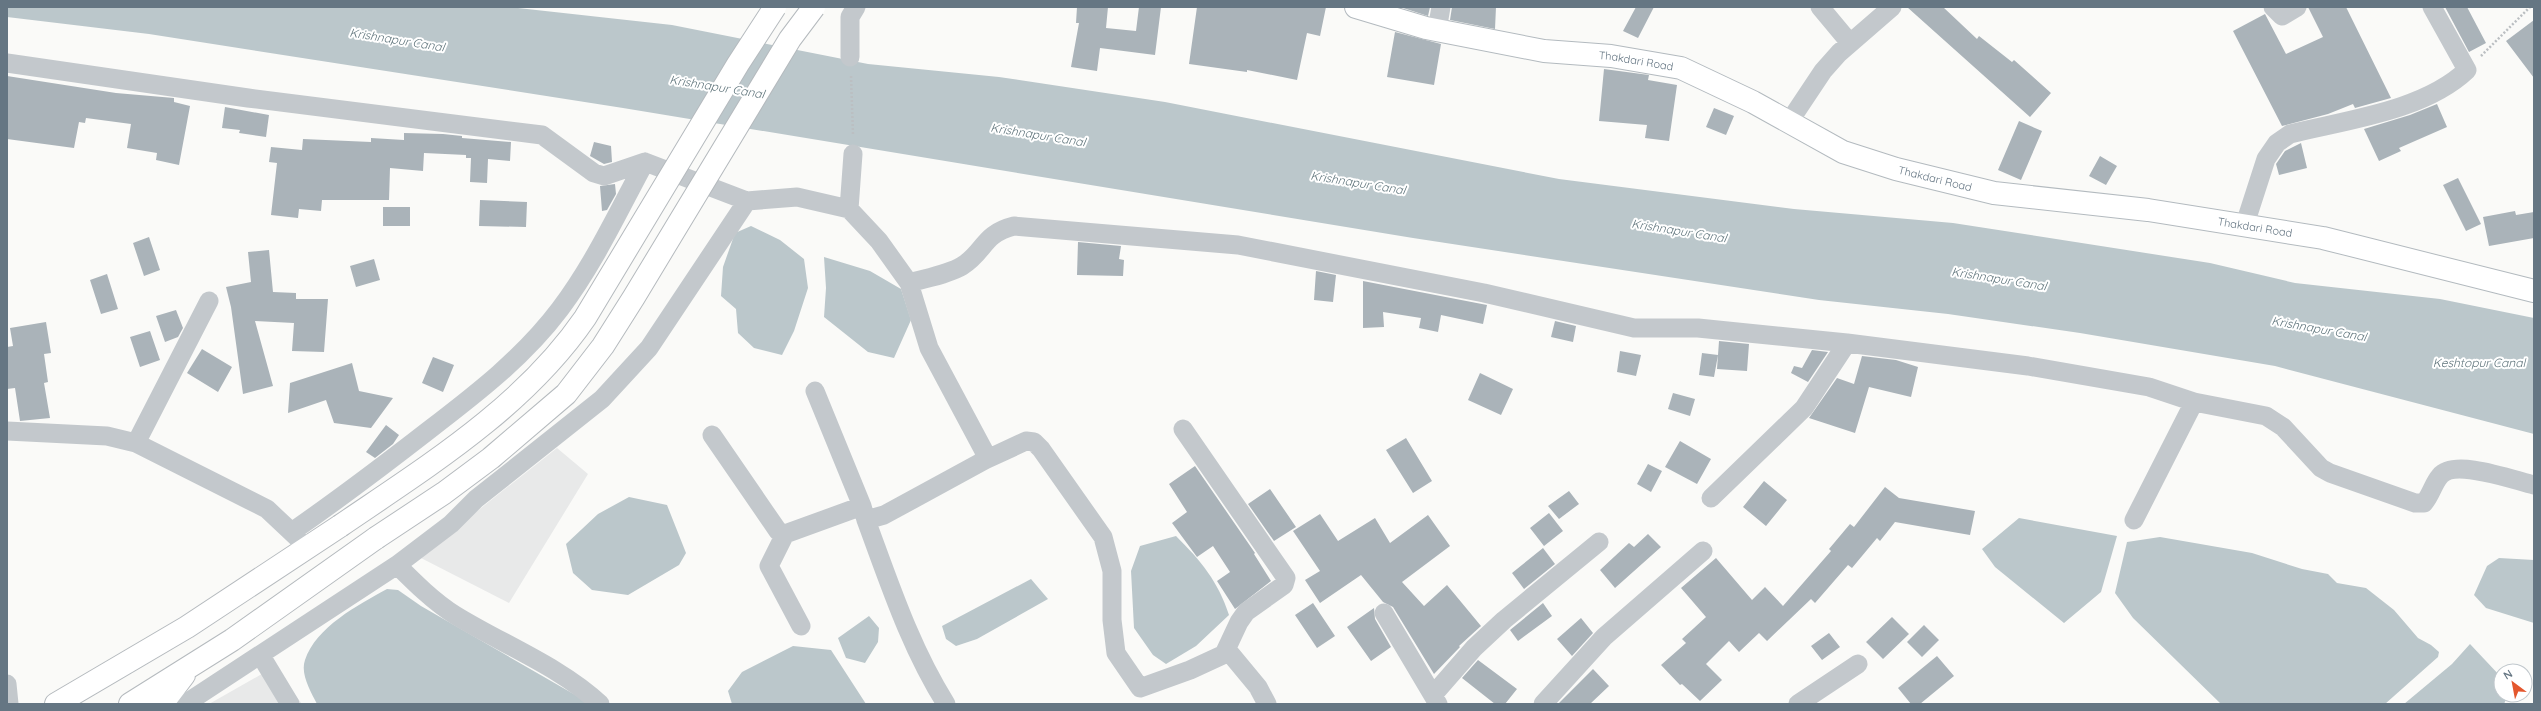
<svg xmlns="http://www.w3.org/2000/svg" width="2541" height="711" viewBox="0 0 2541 711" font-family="Quicksand,sans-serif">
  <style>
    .built { fill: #e8e9e9 }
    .water { fill: #bbc7cb }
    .building { fill: #aab3b9 }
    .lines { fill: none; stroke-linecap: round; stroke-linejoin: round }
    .secondary-casing { stroke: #b3babf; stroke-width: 24 }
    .primary-casing { stroke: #b5babe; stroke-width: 24 }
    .path { stroke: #bbbfc2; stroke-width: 2.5; stroke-dasharray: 2 2; stroke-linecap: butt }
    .street { stroke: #c3c8cc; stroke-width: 19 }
    .secondary { stroke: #fff; stroke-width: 22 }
    .primary { stroke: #fff; stroke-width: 22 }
    .primary-bridge-casing { stroke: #b5babe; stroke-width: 24; stroke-linecap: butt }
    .primary-bridge { stroke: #fff; stroke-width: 22 }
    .labels { text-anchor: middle; stroke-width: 4; stroke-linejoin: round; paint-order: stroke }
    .street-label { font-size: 11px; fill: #657683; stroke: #fff }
    .water-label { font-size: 12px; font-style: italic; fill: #60757c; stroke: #fff }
  </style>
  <rect width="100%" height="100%" fill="#fafaf8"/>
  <path class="built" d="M557 448 588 474 509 603 419 557Z
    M274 667 302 704H209Z"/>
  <path class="water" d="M7 7H509L672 25 868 64 999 77 1165 102 1559 179 1794 209 1953 223 2210 263 2295 283 2440 299 2534 318V434L2275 366 2080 333 1948 314 1819 300 1413 238 623 108 149 34 7 17Z
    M751 226 780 240 804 259 808 288 794 331 782 355 754 348 738 333 736 309 721 296 723 267 735 233Z
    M824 257 870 271 901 289 911 320 894 358 868 352 824 317 826 288Z
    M629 497 667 505 686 553 679 565 628 595 592 590 573 573 566 544 598 514Z
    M2019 518 2117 536 2101 592 2064 623 1995 567 1982 549Z
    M1176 536C1201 561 1218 581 1229 615L1196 646 1166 664 1153 655 1134 628 1131 571 1140 546Z
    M2160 537 2252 553 2302 569 2328 574 2337 583 2366 588 2394 610 2418 638 2431 645 2439 652 2438 657 2385 704H2221L2133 618 2115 593 2127 542Z
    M2499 558 2534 560V623L2486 608 2474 595 2487 566Z
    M1031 579 1048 599 977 639 956 646 946 639 942 626Z
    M387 589 398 590 421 606 591 704H317C311 692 300 674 305 660 316 627 358 605 387 589Z
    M869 616 879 628 878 642 865 663 846 658 838 638Z
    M2470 644 2501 677V695H2508L2504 704H2404L2452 664Z
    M793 646 831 650 866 704H732L728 691 742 672Z"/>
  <path class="building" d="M1077 7H1108L1106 28 1136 31 1139 7H1161L1155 55 1100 48 1097 71 1071 67 1079 23H1076Z
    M1197 7H1326L1320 36 1307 33 1297 80 1247 70V72L1189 64Z
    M1400 7H1430L1428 16Z
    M1452 7H1496L1495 29 1450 20Z
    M1636 7H1654L1638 38 1623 31Z
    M1907 7H1943L1977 39 1979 36 2012 62 2014 60 2051 93 2030 117Z
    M2308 7H2346L2391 98 2355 108 2353 104 2328 114 2282 126 2233 31 2265 14 2286 54 2323 37Z
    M2445 7H2467L2486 43 2469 52Z
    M2534 20V78L2506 41Z
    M1395 32 1441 44 1434 85 1387 77Z
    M1604 69 1649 75 1648 80 1677 85 1669 141 1645 138 1647 125 1599 121Z
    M7 76 116 93 174 98V102L190 106 179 165 156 160 157 153 127 148 131 124 86 118 85 123 79 122 74 148 7 139Z
    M2437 104 2447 127 2399 148 2401 151 2379 161 2364 129 2410 115Z
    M225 107 269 115 266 137 239 133 240 130 222 128Z
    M1714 108 1734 116 1726 135 1706 127Z
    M2019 121 2042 131 2021 180 1998 170Z
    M404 133 443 134 462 136V138L511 142 510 161 488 159 487 183 470 182 471 158H466V155L424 153 423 171 390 168 389 200H322L321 211 299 209 298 218 271 215 277 163 269 162 271 147 302 150 303 139 371 142V138L404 140Z
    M594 142 611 146 612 162 604 164 590 156Z
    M2301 143 2307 168 2279 175 2276 164 2285 151Z
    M2100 156 2117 166 2106 185 2089 176Z
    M2458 178 2481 224 2466 231 2443 185Z
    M615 184 616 194 607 210 602 211 600 186Z
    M480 200 527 202 526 227 479 226Z
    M383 207H410V226H383Z
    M2515 211 2516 215 2534 212V238L2489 246 2483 217Z
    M149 237 160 270 144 276 133 243Z
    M1078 242 1121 246 1119 259 1124 260 1123 276 1077 275Z
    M269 250 273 292 296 293V299H328L324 352 292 351 294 323 255 321 273 386 243 394 231 307 226 287 251 282 248 252Z
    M374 259 380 280 356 287 350 266Z
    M1316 271 1336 275 1333 302 1314 300Z
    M107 274 118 309 101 314 90 280Z
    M1363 281 1487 305 1483 324 1441 315 1438 332 1419 328 1421 318 1383 312 1384 327 1363 328Z
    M176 310 183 328 178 337 165 342 156 316Z
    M1555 321 1576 326 1573 342 1551 337Z
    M46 322 51 353 44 354 48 382 44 383 50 418 20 421 15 388 7 389V347L13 346 10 328Z
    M150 331 160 360 140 367 130 337Z
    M1719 341 1749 344 1747 371 1717 369Z
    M202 349 232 367 218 392 187 373Z
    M1812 350 1828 352 1808 382 1791 373 1794 366 1802 368Z
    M1620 351 1641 355 1636 376 1617 372Z
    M1702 353 1718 355 1714 377 1699 375Z
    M1862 356 1896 360 1918 367 1911 397 1869 387 1855 433 1809 418 1837 378 1854 384Z
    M433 357 454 365 443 392 422 383Z
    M352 363 359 391 393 398 371 428 334 423 326 400 288 413 290 383Z
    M1480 373 1513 389 1501 415 1468 400Z
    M1673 393 1695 399 1690 416 1668 409Z
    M386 425 399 435 393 444 375 458 366 452Z
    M1406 438 1432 481 1413 493 1386 450Z
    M1680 441 1711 459 1697 484 1665 467Z
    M1648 464 1662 471 1651 492 1637 484Z
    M1195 466 1255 553 1254 554 1271 581 1235 609 1217 581 1230 572 1213 546 1197 557 1172 523 1187 512 1169 484Z
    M1764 481 1787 500 1766 526 1743 507Z
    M1885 487 1899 498 1975 511 1970 535 1895 522 1880 541 1877 538 1852 568 1848 565 1815 603 1811 599 1767 641 1759 633 1739 652 1729 641 1706 664 1722 680 1700 701 1682 684 1680 685 1661 665 1686 643 1682 639 1706 617 1681 588 1716 558 1752 600 1765 587 1783 606 1831 551 1829 549 1850 524 1854 527Z
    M1270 489 1296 527 1274 541 1248 504Z
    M1569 491 1579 504 1559 519 1548 506Z
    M1549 513 1563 531 1544 546 1530 528Z
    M1320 514 1338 541 1375 518 1390 543 1428 515 1450 546 1402 582 1424 606 1447 585 1481 626 1459 646 1460 647 1434 674 1393 607 1383 602 1361 575 1320 603 1305 580 1320 571 1293 531Z
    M1648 534 1661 547 1615 588 1600 570 1629 543 1634 547Z
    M1543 548 1555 564 1524 589 1512 573Z
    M1313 603 1335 636 1317 648 1295 615Z
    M1543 603 1552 616 1518 641 1510 630Z
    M1374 608 1375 619 1391 647 1371 661 1347 627Z
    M1892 617 1909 634 1883 659 1866 642Z
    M1581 618 1593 633 1572 656 1557 639Z
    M1924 625 1939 640 1922 657 1907 642Z
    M1829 633 1840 647 1822 660 1811 646Z
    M1937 656 1954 676 1920 704H1911L1898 688Z
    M1478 660 1517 689 1505 704H1495L1462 678Z
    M1593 669 1609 686 1590 704H1558Z"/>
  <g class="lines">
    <g class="secondary-casing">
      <g id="secondary">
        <path id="s1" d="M1356 7 1426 28 1544 51 1611 56 1681 68 1753 102 1843 152 1896 169 1994 193 2148 210 2323 238 2534 291"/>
      </g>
    </g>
    <g class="primary-casing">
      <path id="primary" d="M56 704 187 627 340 526
        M130 704 232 640 376 538
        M162 704 184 675"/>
    </g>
    <path class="path" d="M2481 56 2530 7
      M851 76 853 135"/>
    <path class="street" d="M1820 7 1850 43
      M2273 7 2282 16 2297 7
      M1437 30 1441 7
      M850 57V17L856 7
      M7 63 248 98 542 135 594 173 604 176 645 162 747 201 797 197 849 209 879 241 909 283 929 348 984 451 985 460 884 515 866 520C889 582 910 647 946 704
      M1789 122 1823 71 1839 53 1892 7
      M849 209 853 154
      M2245 224 2266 159 2277 143 2290 134C2346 120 2424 111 2467 70L2432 7
      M909 283C926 278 947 275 962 266 985 252 982 234 1014 226L1238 245 1484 293 1634 328H1698L1847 343 2028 366 2149 387 2194 402 2266 416 2283 427 2321 468 2330 473 2415 503H2424C2431 495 2433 484 2440 476 2454 458 2513 480 2534 485
      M815 391 862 506
      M1183 429 1286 578 1284 585 1246 612 1239 622 1224 654
      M7 431 107 436 136 443 267 509 301 541
      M712 435 778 531 785 534 862 506 866 520
      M136 443 209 301
      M985 460 1026 441 1034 442 1041 449 1103 537 1112 571V620L1116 653 1140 688 1190 670 1229 652 1258 687 1267 704
      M1711 498 1804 408 1847 343
      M2134 520 2194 402
      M293 531C339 499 384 465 429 430 476 394 524 357 560 309 594 264 618 212 645 162
      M785 534 769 566 801 626
      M397 565 451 524 476 499 602 399 649 348 747 201
      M1384 613 1438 704
      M261 656 290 704
      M7 684 9 704
      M1433 695 1474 648 1504 620 1599 542
      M185 704 397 565C414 582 434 602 455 615 500 643 561 667 600 704
      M1543 704 1604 637 1703 551
      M1798 704 1858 664"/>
    <use href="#secondary" class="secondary"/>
    <use href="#primary" class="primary"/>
    <g class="primary-bridge-casing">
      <path id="primary-bridge" d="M340 526C428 466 524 407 585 318L738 64 775 7
        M376 538 444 493 491 458 566 394 603 346 634 297 790 39 814 7"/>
    </g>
    <use href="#primary-bridge" class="primary-bridge"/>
  </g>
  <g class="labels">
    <g class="street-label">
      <text dy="4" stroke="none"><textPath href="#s1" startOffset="286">Thakdari Road</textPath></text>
      <text dy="4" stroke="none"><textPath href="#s1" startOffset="610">Thakdari Road</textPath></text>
      <text dy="4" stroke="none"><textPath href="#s1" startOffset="934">Thakdari Road</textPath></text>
    </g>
    <g class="water-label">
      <text transform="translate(397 40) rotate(9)" y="4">Krishnapur Canal</text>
      <text transform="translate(717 87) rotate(9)" y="4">Krishnapur Canal</text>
      <text transform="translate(1038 135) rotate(9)" y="4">Krishnapur Canal</text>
      <text transform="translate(1358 183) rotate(9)" y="4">Krishnapur Canal</text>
      <text transform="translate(1679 231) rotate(9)" y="4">Krishnapur Canal</text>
      <text transform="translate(1999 279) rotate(9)" y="4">Krishnapur Canal</text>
      <text transform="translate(2319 329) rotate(10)" y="4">Krishnapur Canal</text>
      <text x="2479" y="367">Keshtopur Canal</text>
    </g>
  </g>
  <rect width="2541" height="711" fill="none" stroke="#657683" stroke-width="16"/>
  <g transform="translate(2513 683) rotate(328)"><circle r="19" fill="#ffffff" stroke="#c1c8cd"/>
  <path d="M0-3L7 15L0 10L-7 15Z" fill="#e4572e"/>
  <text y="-6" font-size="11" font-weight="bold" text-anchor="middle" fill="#657683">N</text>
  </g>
</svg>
